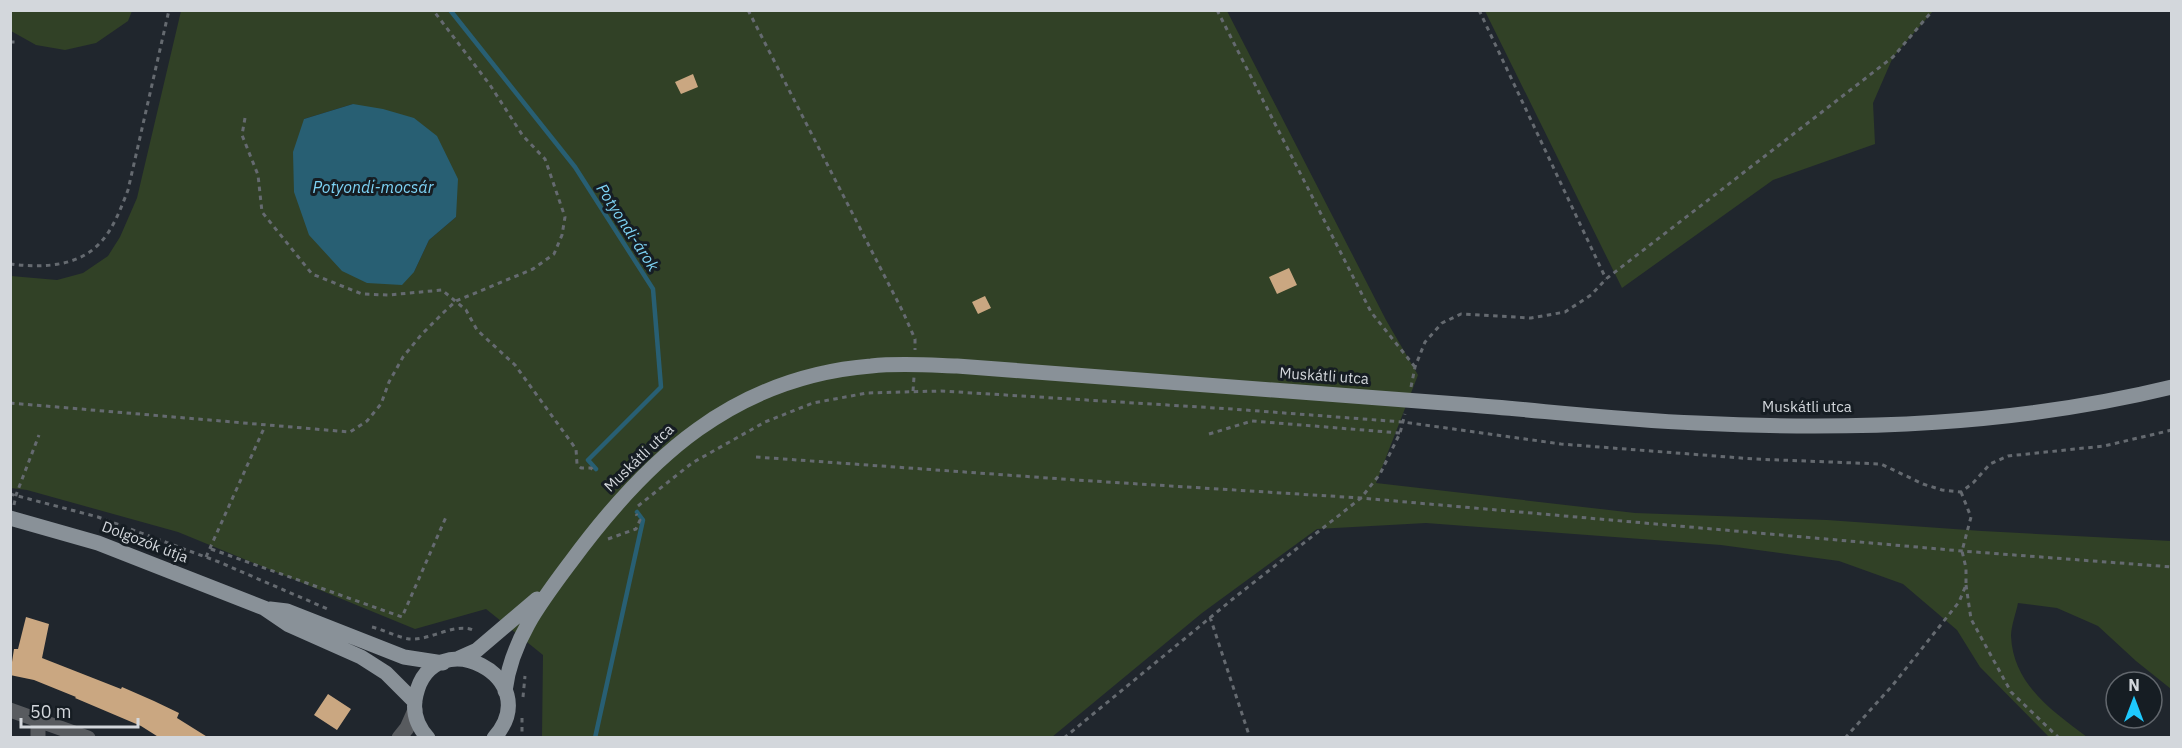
<svg xmlns="http://www.w3.org/2000/svg" width="2182" height="748" viewBox="0 0 2182 748" font-family="'IBM Plex Sans',sans-serif">
  <style>
    .green { fill: #314126; fill-rule: evenodd }
    .water { fill: #285f73 }
    .lines { fill: none; stroke-linecap: round; stroke-linejoin: round }
    .stream { stroke: #285f73; stroke-width: 4.5 }
    .building { fill: #caa781 }
    .path { stroke: #656a70; stroke-width: 3; stroke-dasharray: 4.5 4.5; stroke-linecap: butt }
    .minor { stroke: #585b5f; stroke-width: 15 }
    .major { stroke: #899198; stroke-width: 15 }
    .labels { text-anchor: middle; stroke-width: 6; stroke-linejoin: round; paint-order: stroke }
    .street-label { font-size: 15px; fill: #d3d7dc; stroke: #161d23 }
    .water-label { font-size: 16px; font-style: italic; fill: #7ed4f6; stroke: #161d23 }
  </style>
  <rect width="100%" height="100%" fill="#20262d"/>
  <path class="green" d="M10 11 11 10 132 11 128 21 96 43 65 50 36 45 11 31Z
    M181 11H1227L1386 320 1418 375 1376 483 1635 513 1827 520 1982 531 2171 541V689L2136 661 2098 626 2057 608 2018 603C2016 613 2011 626 2011 636 2013 684 2052 711 2087 737H2049L1980 667 1957 630 1903 584 1839 561 1721 545 1426 523 1317 529 1202 613 1052 737H542L543 655 486 609 415 629 178 532 27 490 11 488V276L57 280 83 273 108 256 120 237 137 198ZM353 104 456 217 429 240 414 272 304 119Z
    M1485 11H1933L1893 57 1873 103 1875 144 1773 180 1622 288Z"/>
  <path class="water" d="M353 104 383 109 414 118 437 136 458 179 456 217 429 240 414 272 402 285 367 283 342 271 309 235 294 192 293 152 304 119Z"/>
  <g class="lines">
    <path class="stream" d="M450 10 575 167 653 289 661 387 588 460 596 469
      M595 738 643 520 637 512"/>
  </g>
  <path class="building" d="M693 74 698 87 681 94 675 82Z
    M1289 268 1297 285 1277 294 1269 277Z
    M985 296 991 308 978 314 972 302Z
    M26 617 49 624 42 658 121 689 122 687 154 701 179 713 177 718 209 738H160L141 726 75 698 76 697 34 680 10 675 14 649H18Z
    M328 694 351 709 337 730 314 715Z"/>
  <g class="lines">
    <path class="path" d="M748 10 903 312 915 339V350
      M1217 10 1371 312 1415 367
      M1479 10 1606 279
      M10 42H15
      M245 118 242 135 258 175 262 212 312 274 362 294 388 295 442 290 466 310 477 330 515 365 576 449 577 464 581 468H591L594 471
      M10 264C41 268 77 267 99 244 113 230 121 208 128 190L169 10
      M1411 387 1415 367 1425 342 1442 323 1461 314 1531 318 1565 312 1591 295 1606 279 1893 57 1933 10
      M913 391 914 377
      M10 403 350 432 367 421 381 404 389 382 403 357 421 335 444 312 456 301 533 269 554 254 562 235 565 217 545 159 523 136 490 85 433 10
      M1209 434 1252 421 1400 433
      M756 457 1076 480 1361 498 1962 551 2172 567
      M10 494 98 517 219 562 330 610
      M14 505 16 495 39 435
      M638 506 692 463 765 422 813 403 867 393 941 391 1232 409 1403 422 1561 444 1754 459 1881 464 1923 484 1942 490 1961 492 1973 483 1990 464 2008 456 2104 446 2172 430
      M608 539 636 529 640 520 636 514
      M211 549 402 617 446 517
      M206 557 265 426
      M1966 585 1971 619 2011 692 2059 738
      M1210 617 1250 738
      M372 627C384 630 397 637 409 639 431 641 456 621 475 631
      M523 697 525 676
      M522 718V738
      M1064 738 1234 598 1361 498 1380 474 1400 433 1405 414
      M1845 738 1892 686 1959 602 1966 585V568L1962 551 1971 517 1961 492"/>
    <path class="minor" d="M10 710 88 738
      M38 719V738
      M399 738 407 728 415 710"/>
    <path class="major" d="M10 518 98 543 264 608 289 625 361 657 386 673 415 702
      M270 609 287 611 404 657 443 663
      M459 658 477 650 537 599
      M505 691C511 641 540 603 570 563 647 458 734 377 871 366 899 363 928 365 957 366 1128 379 1299 392 1471 405 1546 411 1621 420 1697 423 1856 431 2016 425 2172 387
      M428 738C417 726 412 711 416 695 433 620 548 677 494 738"/>
  </g>
  <g class="labels">
    <g class="street-label">
      <text transform="translate(1324 376) rotate(4)" y="5">Muskátli utca</text>
      <text x="1807" y="412">Muskátli utca</text>
      <text transform="translate(639 458) rotate(-44)" y="5">Muskátli utca</text>
      <text transform="translate(145 542) rotate(21)" y="5">Dolgozók útja</text>
    </g>
    <g class="water-label">
      <text x="373" y="193">Potyondi-mocsár</text>
      <text transform="translate(628 227) rotate(57)" y="6">Potyondi-árok</text>
    </g>
  </g>
  <rect width="2182" height="748" fill="none" stroke="#d3d7dc" stroke-width="24"/>
  <g transform="translate(2134 700)"><circle r="28" fill="#161d23" stroke="#62676d" stroke-width="1.5"/>
  <path d="M0-4.5L10 22L0 15L-10 22Z" fill="#1ec9fd"/>
  <text y="-9" font-size="16" font-weight="bold" text-anchor="middle" fill="#d3d7dc">N</text>
  </g>
  <path d="M21 718v9h117v-9" fill="none" stroke="#d3d7dc" stroke-width="3"/>
  <text x="30" y="718" font-size="18" fill="#d3d7dc" stroke="#161d23" stroke-width="4.5" paint-order="stroke">50 m</text>
</svg>
